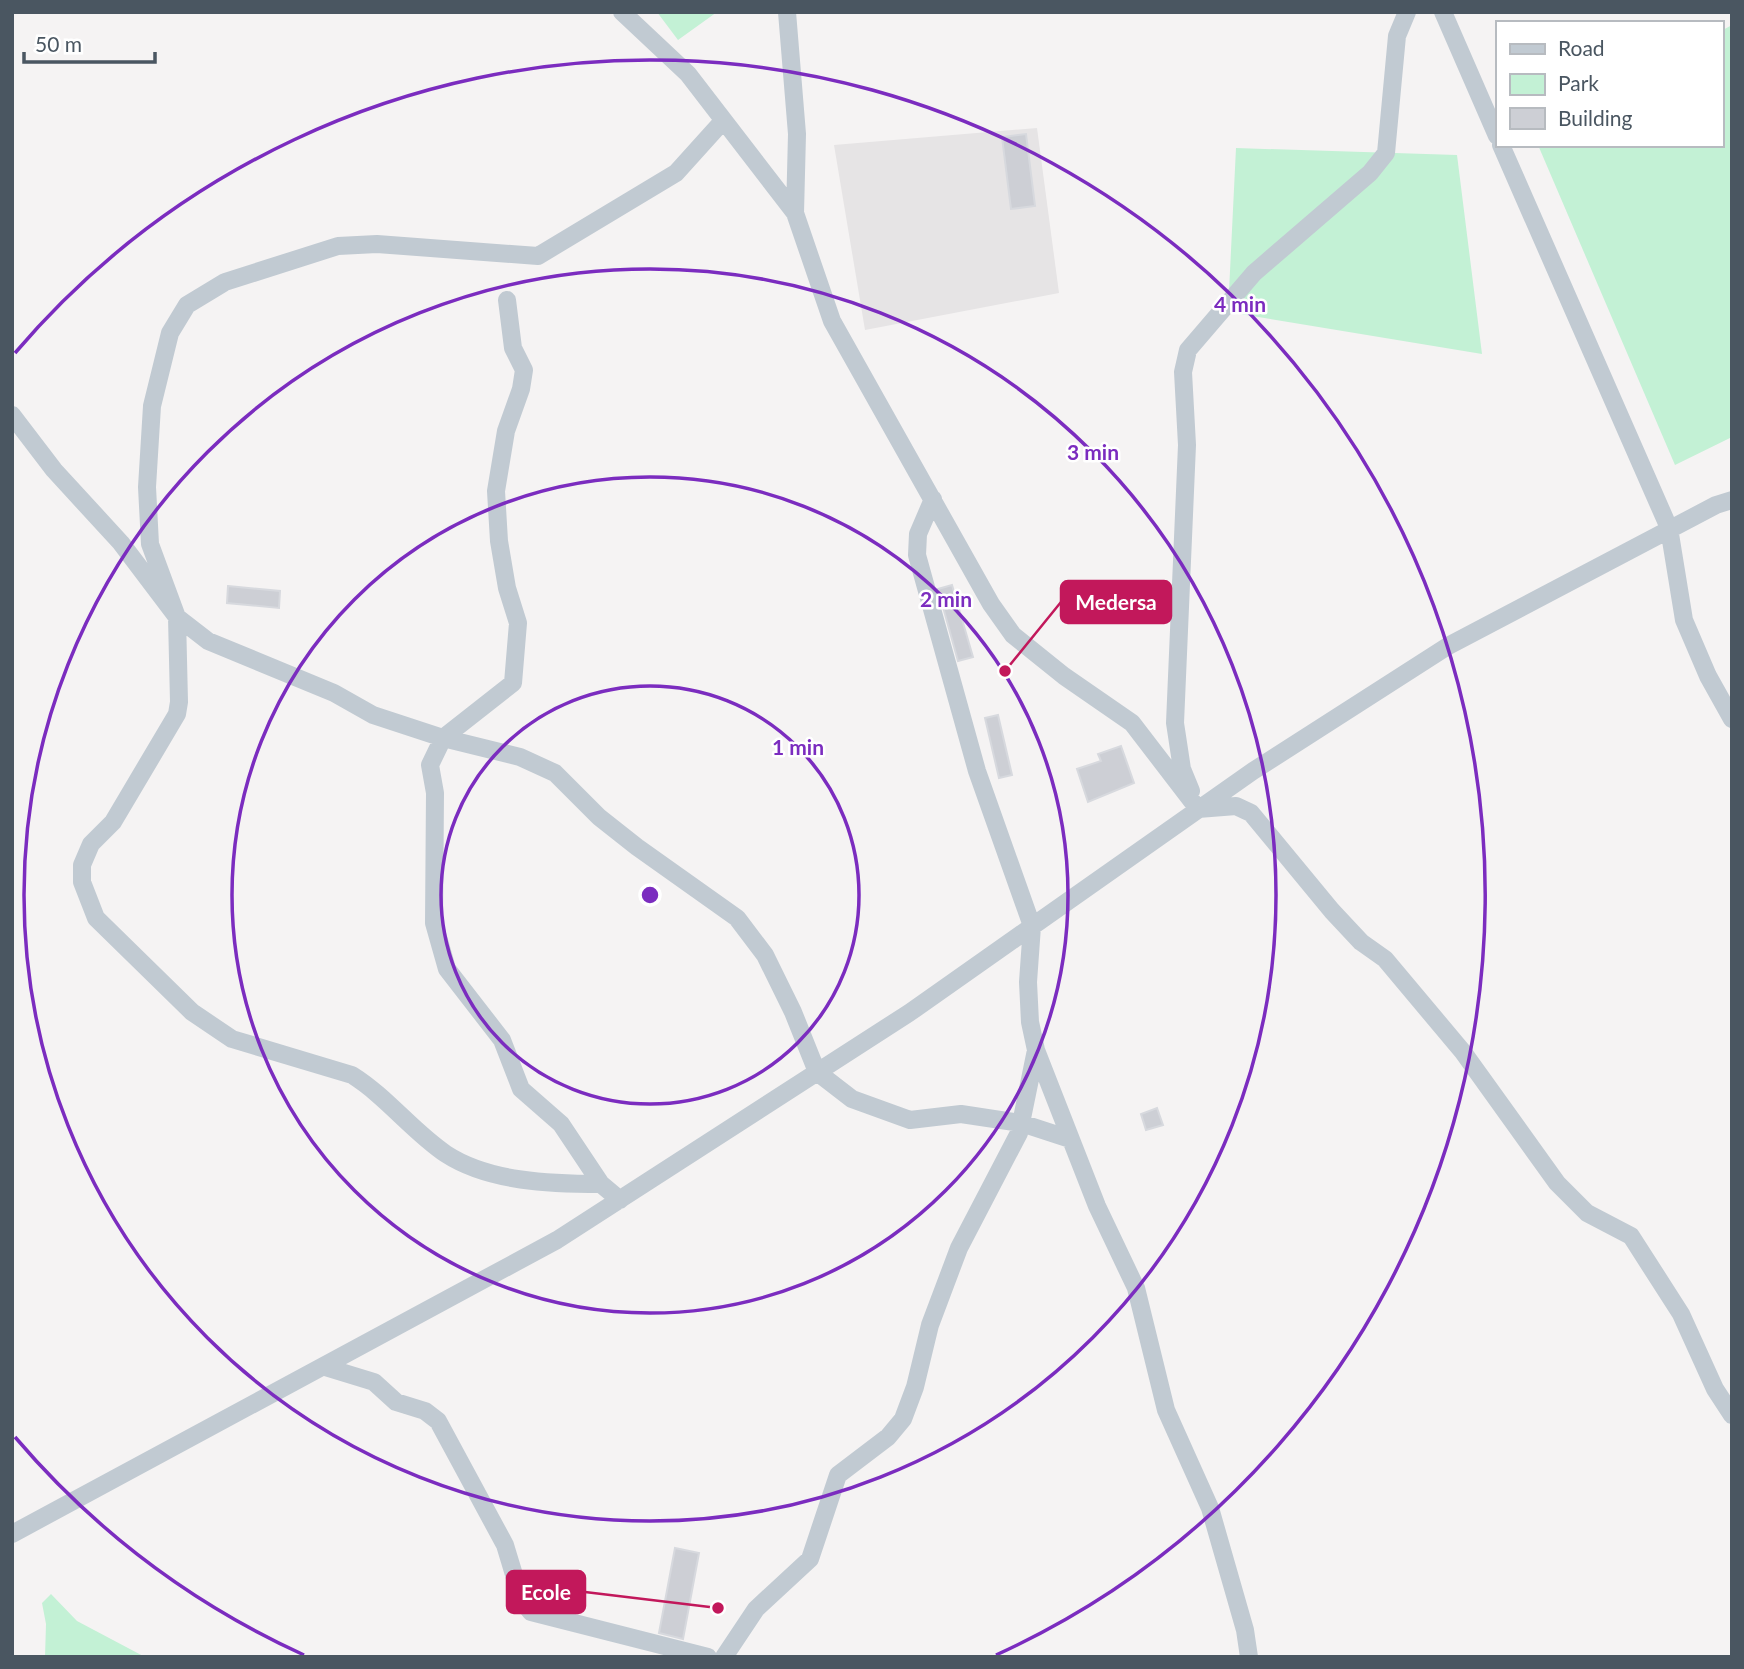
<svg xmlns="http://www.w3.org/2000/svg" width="1744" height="1669" viewBox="0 0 1744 1669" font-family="Lato,sans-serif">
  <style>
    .education { fill: #e6e4e5 }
    .green { fill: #c3f1d5 }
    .building { fill: #cdcfd5; stroke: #d7d9de; stroke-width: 2 }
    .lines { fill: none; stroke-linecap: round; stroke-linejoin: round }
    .minor { stroke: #c1cad2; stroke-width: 18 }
    .ring { fill: none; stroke: #7b2cbf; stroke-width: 3.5 }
    .centre { fill: #7b2cbf; stroke: #fff; stroke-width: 3.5 }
    .ring-label { font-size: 21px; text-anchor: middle; font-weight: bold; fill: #7b2cbf; stroke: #fff; stroke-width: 5; stroke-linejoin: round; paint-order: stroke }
    .leader { fill: none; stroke: #c2185b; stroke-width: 2.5 }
    .callout-dot { fill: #c2185b; stroke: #fff; stroke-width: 2.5 }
    .callout { fill: #c2185b; stroke: #c2185b; stroke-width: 2.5 }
    .callout-label { font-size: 21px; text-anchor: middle; font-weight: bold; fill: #fff }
  </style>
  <rect width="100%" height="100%" fill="#f5f3f3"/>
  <path class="education" d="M1037 128 1059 293 865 330 834 145Z"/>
  <path class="green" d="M657 12H717L678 40Z
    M1732 25V437L1675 465 1538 145H1721V31Z
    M1236 148 1457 155 1482 354 1228 312Z
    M51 1594 77 1621 145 1657H45L46 1624 42 1603Z"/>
  <path class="building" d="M1026 134 1035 206 1011 209 1002 137Z
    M952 585 973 657 958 661 938 589Z
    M228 586 280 591 279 608 227 603Z
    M998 715 1012 775 999 778 985 718Z
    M1121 746 1134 783 1088 802 1077 769 1101 761 1098 754Z
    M1157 1108 1163 1125 1146 1130 1141 1114Z
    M675 1548 699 1553 683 1639 659 1633Z"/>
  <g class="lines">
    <path class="minor" d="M622 12 688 74 795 213 832 321 991 604 1013 635 1064 676 1132 723 1198 809
      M787 12 797 134 795 213
      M1443 12 1497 136
      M1501 145 1669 528 1684 620 1708 676 1732 719
      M507 300 513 348 524 370 521 389 506 431 496 491 499 541 507 588 518 623 513 683 443 738 430 765 435 793 434 923 447 969 502 1040 521 1089 561 1124 601 1184
      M12 415 54 470 121 543 177 617 208 641 334 693 373 715 443 738 520 757 555 773 599 817 637 847 737 918 765 955 793 1012 817 1072 852 1099 910 1120 961 1114 1021 1123 1070 1139
      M933 499 918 534 917 555 977 771 1032 926 1028 982 1030 1022 1036 1050 1097 1206 1136 1288 1166 1410 1210 1508 1245 1630 1249 1657
      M1191 791 1182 769 1175 723 1187 445 1183 372 1188 350 1254 273 1370 173 1386 153 1397 36 1407 12
      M1198 809 1236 806 1251 813 1332 911 1361 942 1385 959 1463 1052 1557 1183 1587 1213 1631 1236 1681 1314 1715 1389 1732 1415
      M620 1200 601 1184C551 1184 489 1182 446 1154 412 1131 387 1097 352 1075L232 1039 192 1012 96 918 82 882V865L91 844 113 822 177 714 179 702 177 617 150 544 147 487 152 406 170 333 187 305 225 282 338 246 377 244 538 256 676 173 722 122
      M325 1367 374 1382 396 1402 425 1411 438 1421 505 1545 522 1601 531 1612 708 1657
      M12 1534 557 1240 909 1013 1253 771 1448 646 1716 505 1732 500
      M724 1657 756 1609 810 1559 838 1475 888 1437 903 1419 915 1387 930 1325 959 1248 1019 1133 1036 1050"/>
  </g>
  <g class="ring">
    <circle cx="650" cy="895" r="209"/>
    <circle cx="650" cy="895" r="418"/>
    <circle cx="650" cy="895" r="626"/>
    <path d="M304 1655A835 835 0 0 1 15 1437M15 353A835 835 0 1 1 996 1655"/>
  </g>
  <circle cx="650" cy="895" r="10" class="centre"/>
  <g class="ring-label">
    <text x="1240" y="312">4 min</text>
    <text x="1093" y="460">3 min</text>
    <text x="946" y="607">2 min</text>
    <text x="798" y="755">1 min</text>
  </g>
  <path class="leader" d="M1005 671L1061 602M718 1608L585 1592"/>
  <g class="callout-dot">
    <circle cx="1005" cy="671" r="7"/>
    <circle cx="718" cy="1608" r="7"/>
  </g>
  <g class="callout">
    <rect x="1061" y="581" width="110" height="42" rx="7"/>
    <rect x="507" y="1571" width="78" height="42" rx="7"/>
  </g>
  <g class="callout-label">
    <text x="1116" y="610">Medersa</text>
    <text x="546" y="1600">Ecole</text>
  </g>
  <rect width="1744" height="1669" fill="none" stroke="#4a5661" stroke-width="28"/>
  <rect x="1496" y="21" width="228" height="126" fill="#ffffff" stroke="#b7bbc0" stroke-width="2"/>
  <rect x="1510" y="44" width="35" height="10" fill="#c1cad2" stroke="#b7bbc0" stroke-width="2"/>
  <text x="1558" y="56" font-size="21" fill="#4a5661">Road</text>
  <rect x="1510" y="74" width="35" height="21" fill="#c3f1d5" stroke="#b7bbc0" stroke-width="2"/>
  <text x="1558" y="91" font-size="21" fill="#4a5661">Park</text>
  <rect x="1510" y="108" width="35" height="21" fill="#cdcfd5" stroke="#b7bbc0" stroke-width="2"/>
  <text x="1558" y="126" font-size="21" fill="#4a5661">Building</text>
  <path d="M24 52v10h131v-10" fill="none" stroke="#4a5661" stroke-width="3.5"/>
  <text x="35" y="52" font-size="21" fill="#4a5661" stroke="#ffffff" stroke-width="5" paint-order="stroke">50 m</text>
</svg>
